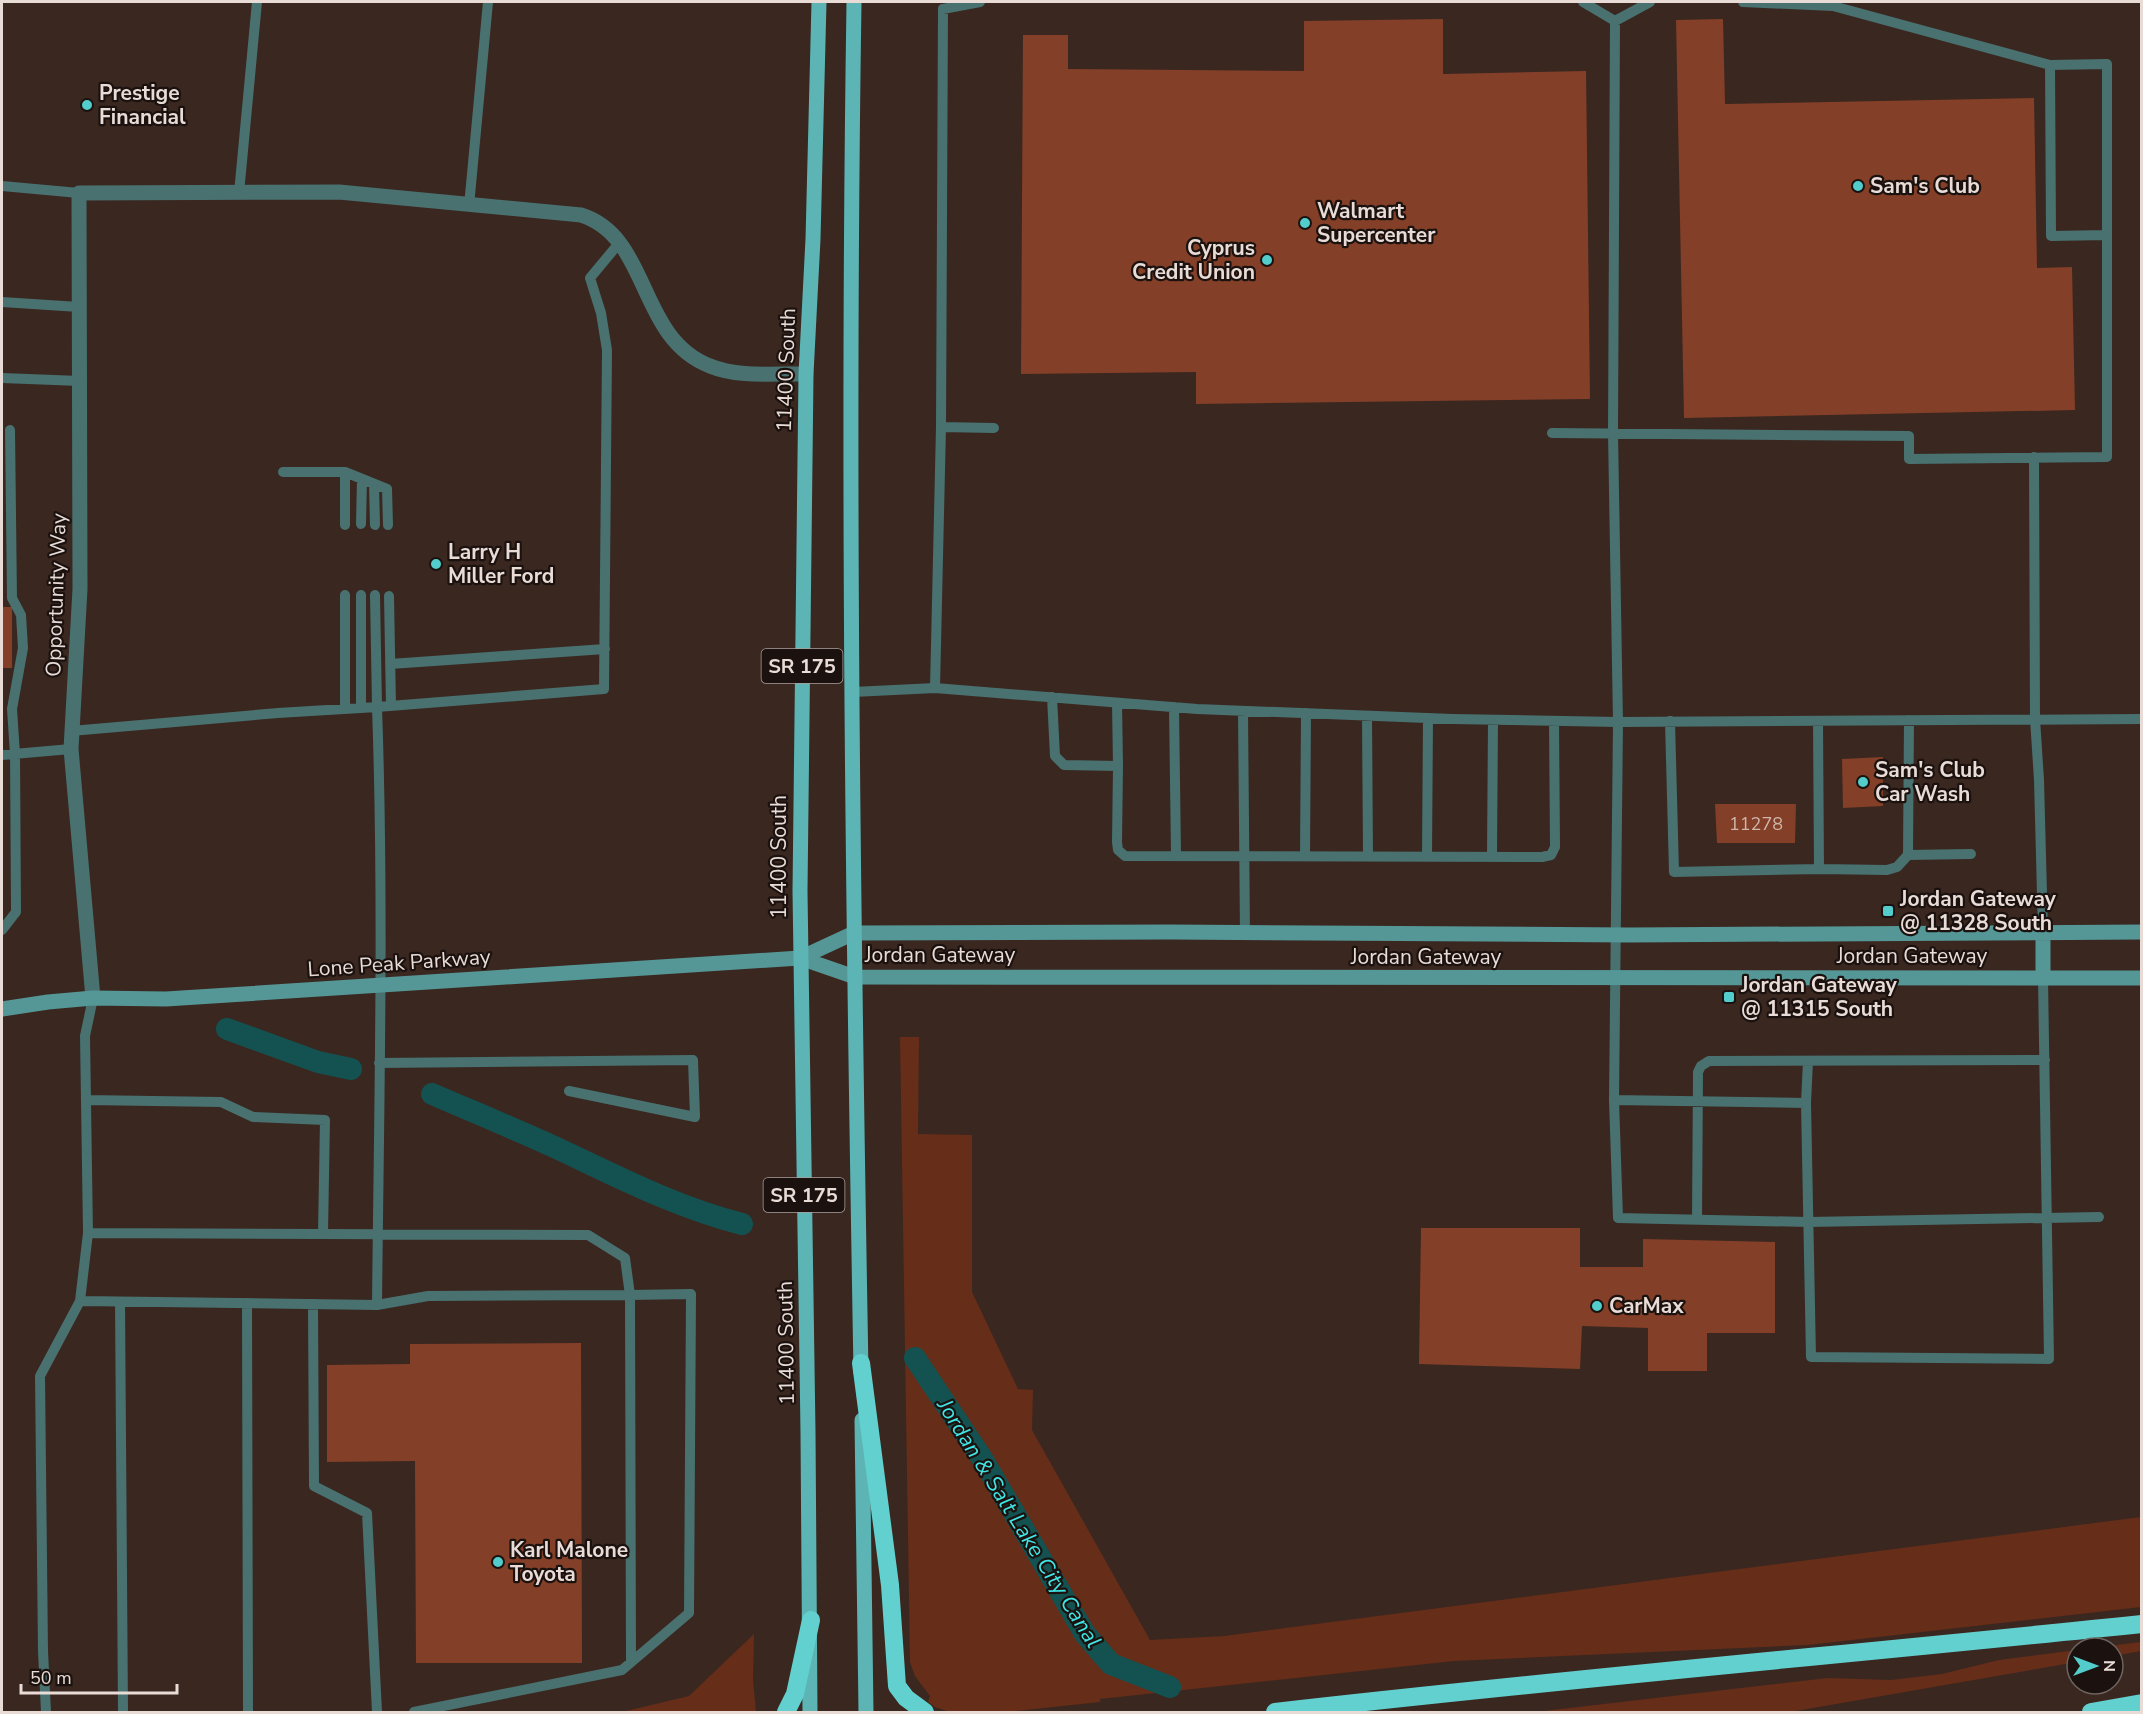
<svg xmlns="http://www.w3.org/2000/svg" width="2143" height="1714" viewBox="0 0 2143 1714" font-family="'Nunito Sans',sans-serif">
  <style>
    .green { fill: #662d19 }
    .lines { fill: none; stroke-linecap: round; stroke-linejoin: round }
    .canal { stroke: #145251; stroke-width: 22 }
    .building { fill: #833f27 }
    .lane { stroke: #487170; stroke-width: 10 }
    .street { stroke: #487170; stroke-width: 15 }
    .secondary { stroke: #549796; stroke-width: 15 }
    .primary { stroke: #5cb5b4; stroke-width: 15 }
    .highway { stroke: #62d0cf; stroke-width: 18 }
    .poi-dot { fill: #52cdcc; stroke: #1b120f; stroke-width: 2 }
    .labels { text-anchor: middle; stroke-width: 4.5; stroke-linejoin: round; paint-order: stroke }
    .number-label { font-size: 18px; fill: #d0b5ab }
    .shield { fill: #1b120f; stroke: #ab9f9b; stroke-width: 1.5 }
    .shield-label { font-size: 20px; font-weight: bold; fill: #e9dcd7 }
    .poi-label { font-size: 21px; font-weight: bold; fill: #e9dcd7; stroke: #1b120f; text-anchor: start }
    .street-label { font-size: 21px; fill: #e9dcd7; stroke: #1b120f }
    .water-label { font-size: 22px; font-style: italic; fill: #41e5e5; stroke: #1b120f }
  </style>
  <rect width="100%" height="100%" fill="#3a2720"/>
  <path class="green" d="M900 1037H919L918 1134 972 1135V1292L1018 1389 1033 1390 1032 1430 1150 1640 1224 1636 2141 1517V1607L1808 1645 1454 1661 1100 1699V1702L1006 1712H950L935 1707 928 1702 930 1696 915 1676 910 1662Z
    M754 1634 753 1680 756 1712H622L689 1696Z
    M2141 1642V1651L2113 1656V1648H2092Z
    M2077 1650V1662L1790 1712H1535L1828 1678 1891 1680 1942 1674 1999 1660Z"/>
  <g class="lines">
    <path class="canal" d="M227 1029 318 1062 351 1069
      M432 1094C476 1113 520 1131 563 1151 622 1179 679 1208 742 1224
      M915 1358 983 1460 1085 1634 1111 1664 1170 1687"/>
  </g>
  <path class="building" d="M1443 19V74L1586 71 1590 399 1196 404V372L1021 374 1023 35H1068V69L1304 71V21Z
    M1723 19 1725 104 2034 98 2037 268 2072 267 2075 410 1684 418 1676 20Z
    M2 607H12V668H2Z
    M1883 757V806L1843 808 1842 759Z
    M1715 804H1796L1795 843H1717Z
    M1421 1228H1580V1267H1643V1239L1775 1242V1333H1707V1371H1648V1328L1582 1326 1580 1369 1419 1364Z
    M581 1343 582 1663H416L415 1461 327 1462V1365L410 1364V1344Z"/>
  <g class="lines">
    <path class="lane" d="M1583 2 1615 21
      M1615 21 1613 433 1618 722 1614 1100 1618 1218 1808 1222 2099 1217
      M1615 21 1650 2
      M2050 65 2051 236 2107 235
      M2 186 79 193
      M239 193 257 2
      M469 206 488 2
      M2 302 79 307
      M2 378 80 381
      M941 427 943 9 980 2
      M1552 433 1909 436V459L2107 457V64L2050 65 1833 6 1743 2
      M2034 457 2035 719 2039 780 2043 932
      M283 472H345V525
      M345 472 387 489 388 525
      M374 484 375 525
      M361 524 362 479
      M345 595V709
      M361 595V708
      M389 596 391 706
      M390 664 605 649
      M935 688 1197 709 1452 719 1618 722 2142 719
      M853 692 935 688 941 427 994 428
      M1052 697 1055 756 1064 765 1118 766 1117 703
      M1174 707 1176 855
      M1243 711 1245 933
      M1367 716 1368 856
      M1909 720 1908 855 1971 854
      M1670 721 1674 872 1819 869 1818 721
      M71 731 278 713 377 707 375 595
      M2 755 71 749
      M1118 766 1117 842 1118 850 1125 856 1542 857 1551 855 1555 847 1554 721
      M1305 856 1306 713
      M1427 857 1428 718
      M1492 857 1493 720
      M1819 869 1887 870 1897 867 1908 855
      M2 930 16 912 15 754 12 709 23 648 21 615 12 598 10 430
      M379 1063 693 1060 695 1117 569 1091
      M86 1100 221 1102 253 1117 325 1120 323 1233
      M1614 1100 1806 1103 1811 1357 2049 1359 2043 978
      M1806 1103 1808 1061
      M1697 1220 1698 1072 1701 1066 1709 1061 2045 1060
      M88 1233 85 1036 93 998
      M80 1301 377 1305C379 1106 384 906 377 707L604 689 607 350 601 313 590 278 620 242
      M120 1302 123 1712
      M247 1303 248 1712
      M313 1304 314 1486 367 1513 377 1712
      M377 1305 428 1296 630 1295 631 1662
      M46 1712 43 1651 40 1376 80 1301 88 1233 588 1235 625 1258 630 1295 691 1294 689 1613 622 1670 414 1712"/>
    <path class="street" d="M93 998 71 749 80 589 79 193 339 192 581 215C651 237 637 338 710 366 739 378 776 373 806 374"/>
    <path class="secondary" d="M2043 932V978
      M800 958 855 977 2142 978
      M2 1009 48 1002 93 998 166 999 800 958 854 933 1170 932 1630 935 2142 932"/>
    <path class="primary" d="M854 2C847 458 853 915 861 1372
      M862 1420 866 1712
      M810 1712 808 1432 800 891 806 374 813 239 819 2"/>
    <path class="highway" d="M861 1363 890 1585 897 1686 906 1698 925 1712
      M786 1712 795 1694 811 1620
      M1275 1712C1563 1679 1853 1654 2142 1624
      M2091 1712 2142 1703"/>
  </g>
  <g class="poi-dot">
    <circle cx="87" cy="105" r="6"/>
    <circle cx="1858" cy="186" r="6"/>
    <circle cx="1305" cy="223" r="6"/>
    <circle cx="1267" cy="260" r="6"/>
    <circle cx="436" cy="564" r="6"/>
    <circle cx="1863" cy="782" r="6"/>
    <rect x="1882" y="905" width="12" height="12" rx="3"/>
    <rect x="1723" y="991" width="12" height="12" rx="3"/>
    <circle cx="1597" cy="1306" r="6"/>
    <circle cx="498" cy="1562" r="6"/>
  </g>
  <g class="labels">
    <g class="number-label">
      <text x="1756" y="830">11278</text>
    </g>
    <g class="shield">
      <rect x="761.5" y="649" width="81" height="34" rx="4.5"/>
      <rect x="763.5" y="1178" width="81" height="34" rx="4.5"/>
    </g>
    <g class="shield-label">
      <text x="802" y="673">SR 175</text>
      <text x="804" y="1202">SR 175</text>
    </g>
    <g class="poi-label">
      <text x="99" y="100">Prestige<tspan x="99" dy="24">Financial</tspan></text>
      <text x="1870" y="193">Sam's Club</text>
      <text x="1317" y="218">Walmart<tspan x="1317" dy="24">Supercenter</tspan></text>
      <text x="1255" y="255" text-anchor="end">Cyprus<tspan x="1255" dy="24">Credit Union</tspan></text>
      <text x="448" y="559">Larry H<tspan x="448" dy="24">Miller Ford</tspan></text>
      <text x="1875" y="777">Sam's Club<tspan x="1875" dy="24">Car Wash</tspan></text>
      <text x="1900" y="906">Jordan Gateway<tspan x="1900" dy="24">@ 11328 South</tspan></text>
      <text x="1741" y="992">Jordan Gateway<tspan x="1741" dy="24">@ 11315 South</tspan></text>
      <text x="1609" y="1313">CarMax</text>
      <text x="510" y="1557">Karl Malone<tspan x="510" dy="24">Toyota</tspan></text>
    </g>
    <g class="street-label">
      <text transform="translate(786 370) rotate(-88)" y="7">11400 South</text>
      <text transform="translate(56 595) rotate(-88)" y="7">Opportunity Way</text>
      <text transform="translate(779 857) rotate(-90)" y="7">11400 South</text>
      <text x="940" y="962">Jordan Gateway</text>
      <text x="1912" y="963">Jordan Gateway</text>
      <text x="1426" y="964">Jordan Gateway</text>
      <text transform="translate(399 963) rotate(-4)" y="7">Lone Peak Parkway</text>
      <text transform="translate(786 1343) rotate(-91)" y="7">11400 South</text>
    </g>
    <g class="water-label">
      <text transform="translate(1020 1523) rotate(58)" y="8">Jordan &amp; Salt Lake City Canal</text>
    </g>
  </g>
  <rect width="2143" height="1714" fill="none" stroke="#e9dcd7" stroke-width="6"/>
  <g transform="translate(2095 1666) rotate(90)"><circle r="28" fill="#1b120f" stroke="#6d635f" stroke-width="1.5"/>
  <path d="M0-4.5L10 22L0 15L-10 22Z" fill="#52cdcc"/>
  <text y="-9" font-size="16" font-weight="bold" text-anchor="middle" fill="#e9dcd7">N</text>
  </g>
  <path d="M21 1684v9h156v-9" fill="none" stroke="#e9dcd7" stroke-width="3"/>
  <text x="30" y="1684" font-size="18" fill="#e9dcd7" stroke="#1b120f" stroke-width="4.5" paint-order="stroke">50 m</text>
</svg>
